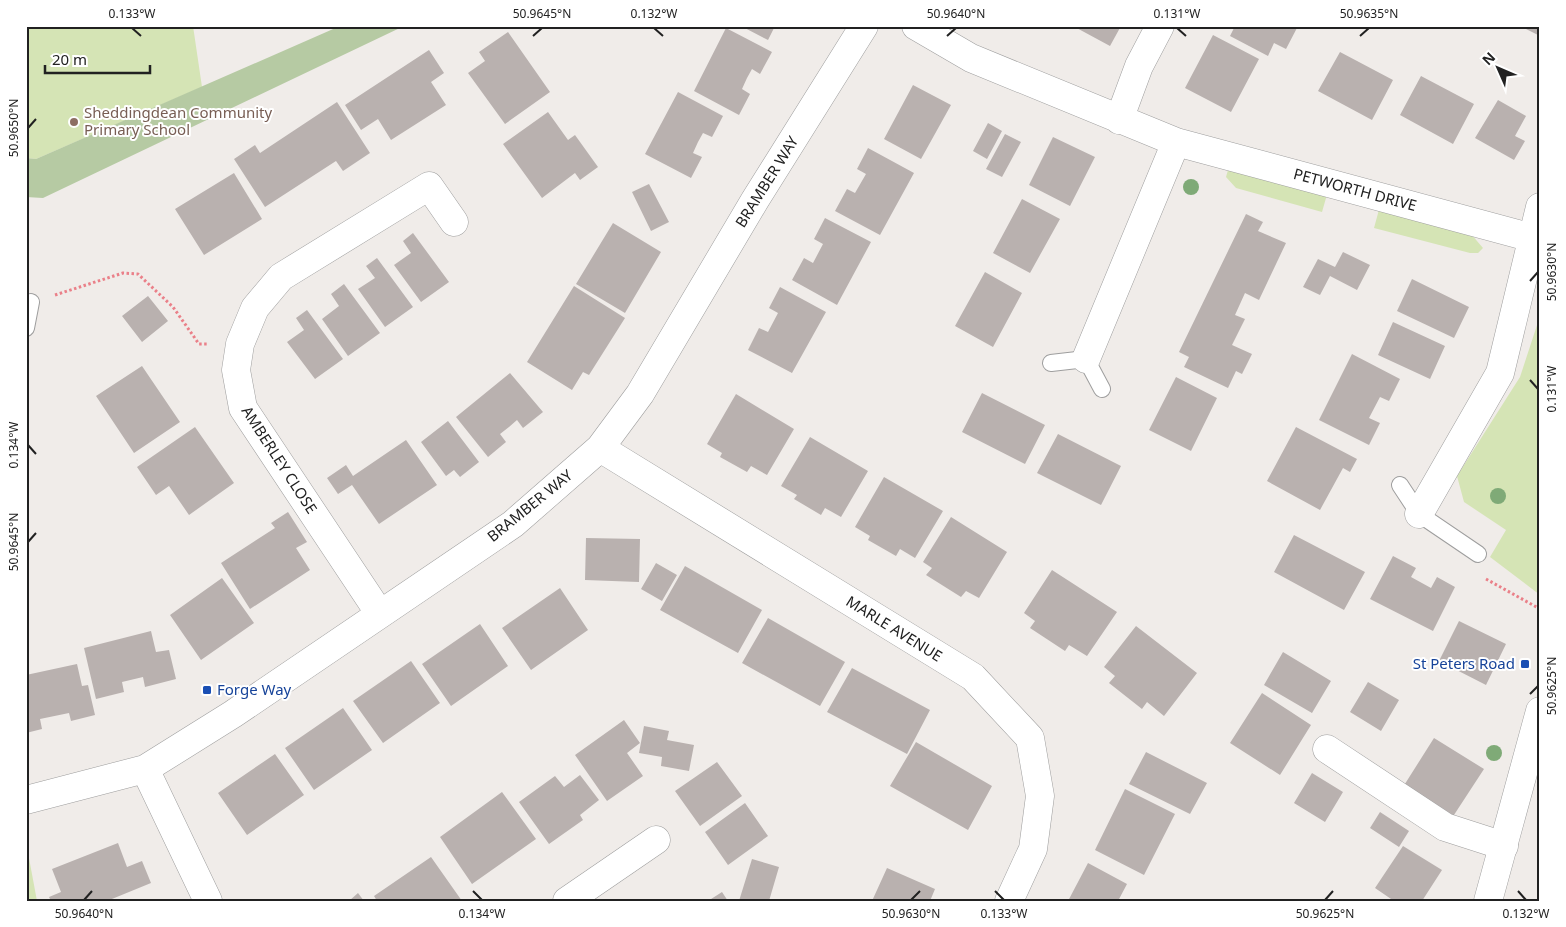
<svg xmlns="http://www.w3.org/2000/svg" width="1566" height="927" viewBox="0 0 1566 927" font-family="'Noto Sans',sans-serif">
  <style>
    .grass { fill: #d5e4b5 }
    .forest { fill: #b6caa3 }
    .building { fill: #b9b1af }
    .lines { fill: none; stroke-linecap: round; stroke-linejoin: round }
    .service-casing { stroke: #9e9e9e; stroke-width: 18 }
    .minor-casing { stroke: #9e9e9e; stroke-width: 29 }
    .tertiary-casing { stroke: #9e9e9e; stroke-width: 29 }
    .path { stroke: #ea8089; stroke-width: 3; stroke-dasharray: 2.5 2.5; stroke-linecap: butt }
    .service { stroke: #fff; stroke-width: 16 }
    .minor { stroke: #fff; stroke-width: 28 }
    .tertiary { stroke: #fff; stroke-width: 28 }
    .tree { fill: #7faa77 }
    .ticks { fill: none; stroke: #212121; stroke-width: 2 }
    .education-dot { fill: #8d6e63; stroke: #fff; stroke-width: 2 }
    .transit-dot { fill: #1a4fb4; stroke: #fff; stroke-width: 2 }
    .labels { text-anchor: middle; stroke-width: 4; stroke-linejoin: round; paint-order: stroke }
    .education-label { font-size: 15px; fill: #785e54; stroke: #fff; text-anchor: start }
    .street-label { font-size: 15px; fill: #212121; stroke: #fff }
    .transit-label { font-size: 15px; fill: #164399; stroke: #fff; text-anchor: end }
    .neatline { fill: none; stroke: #212121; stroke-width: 2 }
    .ticks-label { font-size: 12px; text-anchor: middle; fill: #212121 }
  </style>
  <rect width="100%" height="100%" fill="#f0ece9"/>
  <path class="grass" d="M26 26H193L202 87 36 159 26 158Z
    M1230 163 1328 191 1322 212 1236 188 1226 177Z
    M1380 206 1471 234 1483 248 1478 253H1470L1374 228Z
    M1540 316V595L1490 557 1506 530 1464 502 1457 476 1520 377Z
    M26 842 37 901H26Z"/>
  <path class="forest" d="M340 26H404L43 198 26 197V158L36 159Z"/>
  <path class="building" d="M741 26H775L768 40Z
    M1073 26H1121L1110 46Z
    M1235 26H1298L1286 49 1274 43 1268 56 1230 36Z
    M1520 26H1540V36Z
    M726 28 772 52 760 74 752 69 747 78 742 89 750 94 739 115 694 91Z
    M508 32 550 92 505 124 468 73 485 61 479 52Z
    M1213 35 1259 59 1231 112 1185 88Z
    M429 50 444 73 431 82 446 105 391 140 378 119 361 130 345 105Z
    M1340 52 1393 80 1372 120 1318 91Z
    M1421 76 1474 104 1453 144 1400 115Z
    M913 85 951 105 921 159 884 139Z
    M678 92 723 116 712 137 703 133 698 142 693 153 702 157 691 178 645 154Z
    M1498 100 1526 116 1515 136 1525 141 1514 160 1475 138Z
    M337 102 370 153 343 171 336 161 265 207 234 159 255 145 260 153Z
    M548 112 568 140 575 135 598 167 580 180 575 173 542 198 503 144Z
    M988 123 1002 131 987 159 973 151Z
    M1005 134 1021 142 1002 177 986 169Z
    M1053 137 1095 157 1070 206 1029 185Z
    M868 148 914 173 880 235 835 211 847 189 855 193 866 174 857 169Z
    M234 173 262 219 204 255 175 209Z
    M649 184 669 222 651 231 632 192Z
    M1022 199 1060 219 1030 273 993 253Z
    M1246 214 1263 222 1258 231 1286 243 1259 300 1245 293 1235 315 1245 319 1232 345 1252 354 1242 374 1236 371 1228 388 1184 367 1189 357 1179 352Z
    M825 218 871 242 837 305 792 280 804 258 813 263 823 244 814 239Z
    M613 223 661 252 625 313 576 284Z
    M413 233 449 282 421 302 394 265 411 253 403 241Z
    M1343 252 1370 265 1357 290 1330 276 1320 295 1303 287 1318 259 1335 267Z
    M377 258 413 307 385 327 358 289 375 278 366 266Z
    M985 272 1022 293 993 347 955 326Z
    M1412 279 1469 307 1454 338 1397 311Z
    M344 284 380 333 348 356 322 319 339 306 331 294Z
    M574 286 625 318 589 375 583 372 572 390 527 362Z
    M780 287 826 312 792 373 748 350 759 328 768 332 778 313 769 308Z
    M148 296 168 321 142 342 122 316Z
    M307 310 343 359 315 379 287 342 304 330 296 318Z
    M1393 322 1445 346 1430 379 1378 355Z
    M1352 354 1400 379 1389 401 1380 397 1369 418 1380 423 1369 445 1319 420Z
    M142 366 180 422 134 453 96 396Z
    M510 373 543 412 523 428 517 420 509 427 500 434 506 442 488 457 456 417Z
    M1176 377 1217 398 1191 451 1149 430Z
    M982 393 1045 425 1025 464 962 432Z
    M736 394 794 429 767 475 751 466 747 472 720 457 722 453 707 444Z
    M448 421 479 462 460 477 454 470 446 476 421 442Z
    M195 427 234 483 189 515 169 486 156 495 137 467Z
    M1296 427 1357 459 1350 472 1343 468 1320 510 1267 481Z
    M1058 434 1121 466 1101 505 1037 473Z
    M810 437 868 471 841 517 825 508 821 515 794 499 797 495 781 486Z
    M406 440 437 485 379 524 352 485 338 494 327 478 346 465 353 476Z
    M884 477 943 511 915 558 900 549 896 556 868 540 870 536 855 527Z
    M288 512 307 542 296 548 310 570 250 609 221 563 275 528 271 523Z
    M951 517 1007 552 979 598 966 591 961 597 926 575 932 568 923 562Z
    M1294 535 1365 572 1344 610 1274 572Z
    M586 538 640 539 639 582 585 580Z
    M1393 556 1416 568 1411 577 1431 588 1437 577 1455 587 1433 631 1370 599Z
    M656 563 677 575 662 601 641 589Z
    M685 566 762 610 738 653 660 610Z
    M1052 570 1117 612 1087 656 1069 645 1065 651 1030 628 1035 621 1024 613Z
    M222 578 254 623 201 660 170 615Z
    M560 588 588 630 531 670 502 628Z
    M768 618 845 662 820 706 742 663Z
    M1459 621 1506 644 1486 685 1439 661Z
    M480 624 508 666 451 706 422 664Z
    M1136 626 1197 673 1164 716 1147 702 1142 709 1109 683 1115 676 1104 667Z
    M151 631 156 652 169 650 176 679 145 687 143 677 122 682 124 692 96 699 84 648Z
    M1283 652 1331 681 1312 713 1264 685Z
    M411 661 440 703 383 743 353 701Z
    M77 664 82 686 88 685 95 715 71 721 69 713 40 719 42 729 26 733V675Z
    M852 668 930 710 907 754 827 712Z
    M1368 682 1399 700 1381 731 1350 712Z
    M1262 693 1311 725 1280 775 1230 743Z
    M343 708 372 750 314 790 285 748Z
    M624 720 640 743 627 753 643 776 607 801 575 755Z
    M644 726 669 731 667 740 694 745 689 771 661 766 662 757 639 753Z
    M1434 738 1484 769 1452 818 1403 787Z
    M916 742 992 786 968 830 890 786Z
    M1146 752 1207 783 1190 814 1129 784Z
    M275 754 304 795 247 835 218 793Z
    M717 762 742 796 700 826 675 791Z
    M1312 773 1343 792 1325 822 1294 803Z
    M580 775 599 800 580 815 583 820 549 844 519 802 555 776 564 787Z
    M1125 789 1175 814 1144 875 1095 850Z
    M502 792 536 839 472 884 440 837Z
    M745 803 768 836 728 865 705 832Z
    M1380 812 1409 831 1399 847 1370 828Z
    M118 843 127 867 142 861 151 883 107 901H51L49 897 61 892 52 869Z
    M1403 846 1442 870 1422 901H1394L1375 888Z
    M431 857 462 901H377L374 896Z
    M752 859 779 867 769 901H739Z
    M1088 863 1127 884 1118 901H1068Z
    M887 868 935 889 930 901H872Z
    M722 892 728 901H708Z
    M358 893 364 901H349Z"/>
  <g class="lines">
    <g class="service-casing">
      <path id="service" d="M26 328 31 302
        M1051 363 1086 359 1102 389
        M1400 485 1419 514 1478 554"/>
    </g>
    <g class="minor-casing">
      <path id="minor" d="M916 26 971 58 1176 142 1540 240
        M1119 120 1139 66 1160 26
        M1086 359 1176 142
        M600 448 973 677 1030 738 1040 796 1033 849 1009 901
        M1419 514 1500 373 1540 207
        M380 614 243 408 236 370 240 344 255 308 281 277 429 186 454 222
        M1327 749 1445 827 1504 846
        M145 769 208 901
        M26 800 145 769 233 714 513 524 600 448 640 394 755 200 864 26
        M567 901 656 840"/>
    </g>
    <g class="tertiary-casing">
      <path id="tertiary" d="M1488 901 1540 711"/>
    </g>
    <path class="path" d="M55 295 123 273 138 274 173 307 199 344H207
      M1486 579 1540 609"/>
    <use href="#service" class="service"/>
    <use href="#minor" class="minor"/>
    <use href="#tertiary" class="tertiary"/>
  </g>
  <g class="tree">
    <circle cx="1191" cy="187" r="8"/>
    <circle cx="1498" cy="496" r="8"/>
    <circle cx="1494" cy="753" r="8"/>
  </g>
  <path class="ticks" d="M132 28 141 36M654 28 663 36M1177 28 1186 36M533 36 542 28M947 36 956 28M1360 36 1369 28M28 128 36 119M1530 281 1538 272M1530 380 1538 389M28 445 36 454M28 542 36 533M1530 694 1538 686M473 891 482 900M995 891 1004 900M1518 891 1526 900M84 900 92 891M911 900 920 891M1325 900 1333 891"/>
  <circle class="education-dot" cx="74" cy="122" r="5"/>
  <g class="transit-dot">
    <rect x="1520" y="659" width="10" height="10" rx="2.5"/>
    <rect x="202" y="685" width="10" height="10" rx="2.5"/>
  </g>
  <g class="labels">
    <g class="education-label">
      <text x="84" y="118">Sheddingdean Community<tspan x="84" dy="17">Primary School</tspan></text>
    </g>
    <g class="street-label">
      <text transform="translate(767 182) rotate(-58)" y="5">BRAMBER WAY</text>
      <text transform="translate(1355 190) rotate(15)" y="5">PETWORTH DRIVE</text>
      <text transform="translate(279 460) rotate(57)" y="5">AMBERLEY CLOSE</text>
      <text transform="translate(530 506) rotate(-39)" y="5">BRAMBER WAY</text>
      <text transform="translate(894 629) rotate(32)" y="5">MARLE AVENUE</text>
    </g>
    <g class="transit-label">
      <text x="1515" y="669">St Peters Road</text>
      <text x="217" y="695" text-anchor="start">Forge Way</text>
    </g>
  </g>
  <rect width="1566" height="927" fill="none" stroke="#ffffff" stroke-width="55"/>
  <g transform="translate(1498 68) rotate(315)" stroke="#ffffff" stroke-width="4" paint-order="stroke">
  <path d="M0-4L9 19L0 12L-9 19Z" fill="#212121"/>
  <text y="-8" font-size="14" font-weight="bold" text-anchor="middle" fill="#212121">N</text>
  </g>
  <path d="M45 65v8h105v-8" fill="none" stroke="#212121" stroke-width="2.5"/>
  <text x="52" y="65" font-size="15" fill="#212121" stroke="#ffffff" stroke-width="4" paint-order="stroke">20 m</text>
  <rect x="28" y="28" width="1510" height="872" class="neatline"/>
  <g class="ticks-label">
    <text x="132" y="18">0.133°W</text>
    <text x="542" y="18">50.9645°N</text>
    <text x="654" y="18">0.132°W</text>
    <text x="956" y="18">50.9640°N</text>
    <text x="1177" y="18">0.131°W</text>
    <text x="1369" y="18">50.9635°N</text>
    <text transform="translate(14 128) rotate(-90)" y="4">50.9650°N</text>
    <text transform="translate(1552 272) rotate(-90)" y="4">50.9630°N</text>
    <text transform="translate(1552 389) rotate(-90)" y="4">0.131°W</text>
    <text transform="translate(14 445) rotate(-90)" y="4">0.134°W</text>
    <text transform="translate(14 542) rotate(-90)" y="4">50.9645°N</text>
    <text transform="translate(1552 686) rotate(-90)" y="4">50.9625°N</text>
    <text x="84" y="918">50.9640°N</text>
    <text x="482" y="918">0.134°W</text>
    <text x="911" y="918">50.9630°N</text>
    <text x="1004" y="918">0.133°W</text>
    <text x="1325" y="918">50.9625°N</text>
    <text x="1526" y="918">0.132°W</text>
  </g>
</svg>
